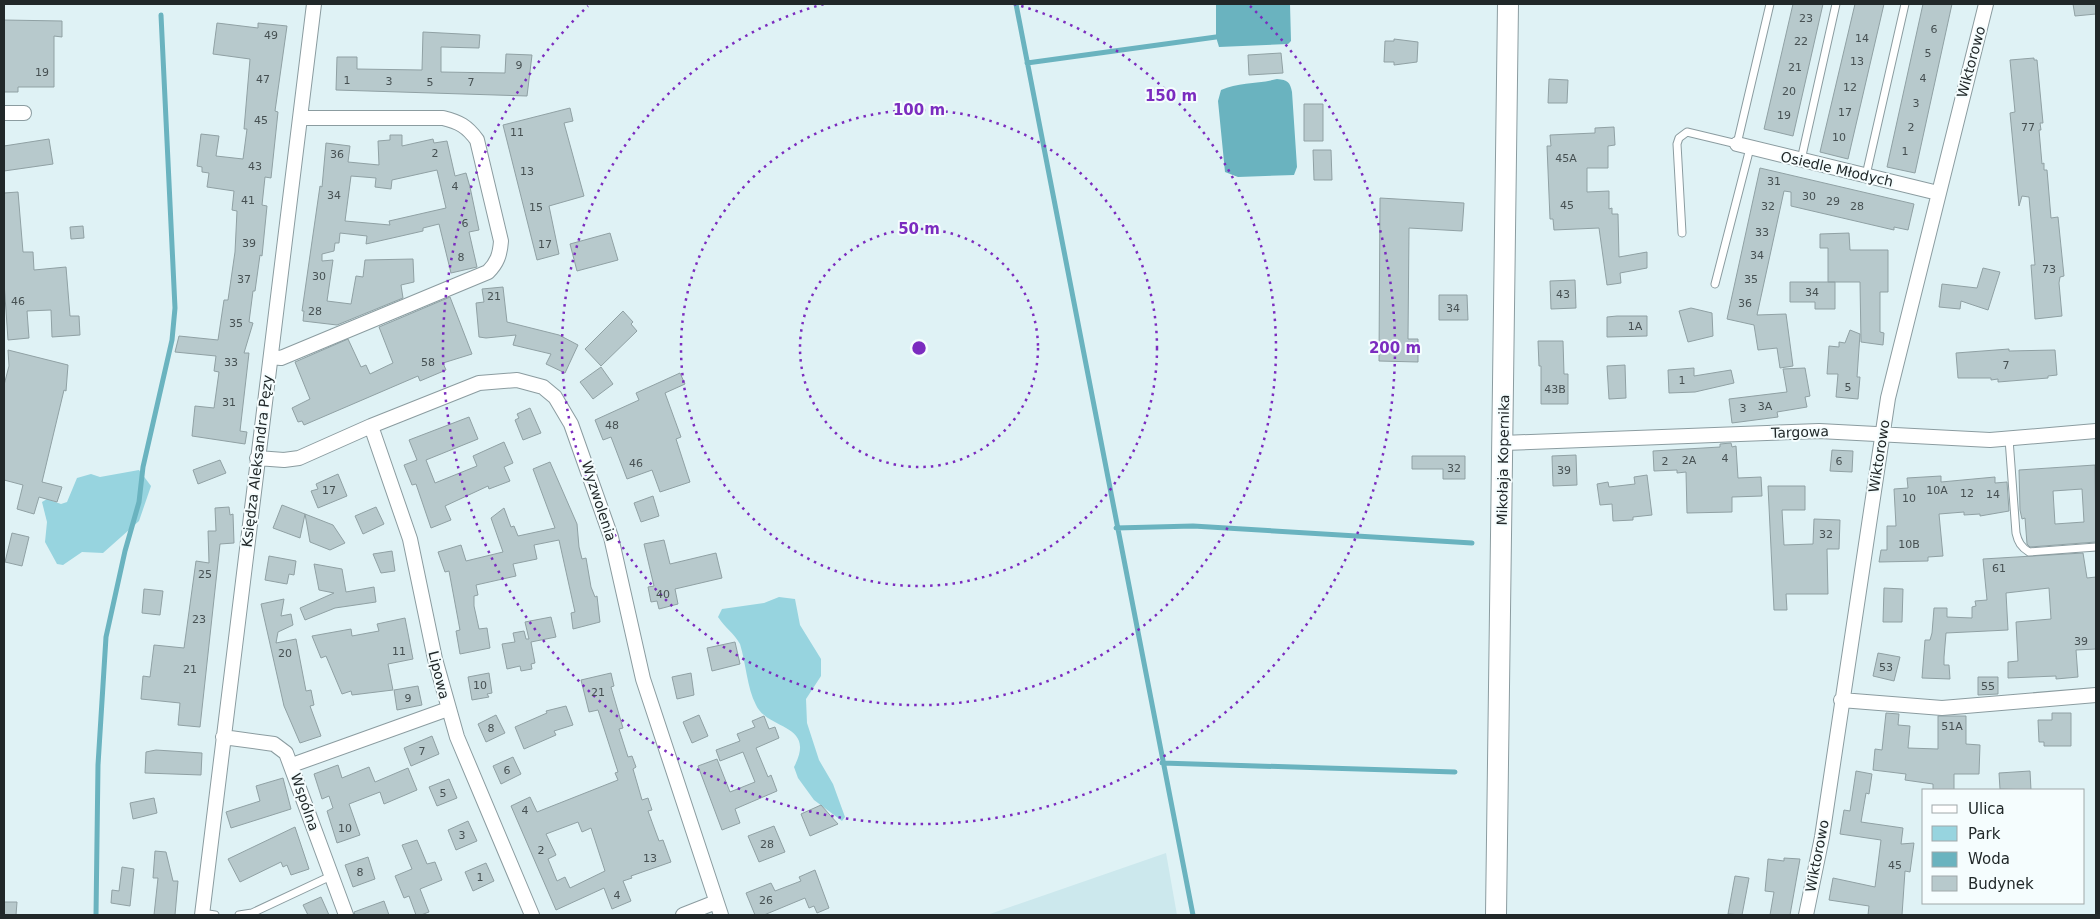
<svg xmlns="http://www.w3.org/2000/svg" width="2100" height="919" viewBox="0 0 2100 919" font-family="'DejaVu Sans',sans-serif">
  <style>
    .built { fill: #cce8ed }
    .green { fill: #97d4df }
    .water { fill: #6ab3bf }
    .lines { fill: none; stroke-linecap: round; stroke-linejoin: round }
    .stream { stroke: #6ab3bf; stroke-width: 5 }
    .building { fill: #b7c9cc; stroke: #90a1a4; fill-rule: evenodd }
    .lane-casing { stroke: #8b9ca0; stroke-width: 9 }
    .street-casing { stroke: #8b9ca0; stroke-width: 16 }
    .secondary-casing { stroke: #8b9ca0; stroke-width: 22 }
    .lane { stroke: #fff; stroke-width: 7 }
    .street { stroke: #fff; stroke-width: 14 }
    .secondary { stroke: #fff; stroke-width: 20 }
    .ring { fill: none; stroke: #7b2cbf; stroke-width: 2.5; stroke-dasharray: 2.5 5 }
    .labels { text-anchor: middle; stroke-width: 4; stroke-linejoin: round; paint-order: stroke }
    .number-label { font-size: 11px; fill: #465052 }
    .street-label { font-size: 14px; fill: #212829; stroke: #f5fdfe }
    .centre { fill: #7b2cbf; stroke: #f5fdfe; stroke-width: 2.5 }
    .ring-label { font-size: 15px; text-anchor: middle; font-weight: bold; fill: #7b2cbf; stroke: #f5fdfe; stroke-width: 4; stroke-linejoin: round; paint-order: stroke }
  </style>
  <rect width="100%" height="100%" fill="#dff2f5"/>
  <path class="built" d="M1166 853 1177 915H987Z"/>
  <path class="green" d="M139 470 151 486 139 521 103 553 82 552 63 565 57 564 45 542 47 522 42 502 47 499 61 504 67 502 77 478 91 474 100 477Z
    M779 597 795 599 800 625 821 659V676L806 699 807 723 819 760 833 784 845 817 842 821 814 800 798 778 794 767C817 723 768 731 756 705 747 688 746 663 740 644 734 633 725 628 718 617L722 609 764 603Z"/>
  <path class="water" d="M1216 4H1290L1291 41 1288 44 1219 47 1216 37Z
    M1277 79C1288 80 1290 82 1292 92L1297 167 1294 175 1238 177 1225 172 1218 101 1221 90C1238 82 1259 84 1277 79Z"/>
  <g class="lines">
    <path class="stream" d="M1016 4 1193 915
      M1027 63 1216 37
      M1116 528 1193 526 1472 543
      M1162 763 1455 772
      M96 915 98 765 106 637 125 551 139 502 143 467 172 340 175 308 161 15"/>
  </g>
  <path class="building" d="M1793 4H1823L1793 136 1764 129Z
    M1855 4H1884L1848 159 1820 152Z
    M1923 4H1952L1915 173 1887 167Z
    M2073 4H2096V14L2075 16Z
    M4 20 62 21V37L54 36V87H18V92H4Z
    M217 23 258 28V23L287 26 275 111 278 112 271 178 265 177 262 205 267 206 262 256 260 255 255 291H253L249 322 253 323 244 353H249L240 431 247 432 245 444 192 436 195 406 214 408 219 372 214 371 216 356 175 352 179 336 218 340 224 300H228L235 252 237 211 232 210 234 191 207 187 209 173 202 172V167L197 166 201 134 219 136 216 156 243 159 247 129H244L250 59 213 54Z
    M423 32 480 35 479 48 441 47V72L505 73 506 54 532 55 527 96 336 90 337 57H357V69L422 70Z
    M1394 39 1418 42 1417 62 1394 65V62H1384L1385 41H1394Z
    M1281 53 1283 73 1249 75 1248 55Z
    M2034 58V60H2037L2043 123H2040L2041 130H2039L2042 164 2044 163V170H2047L2051 218 2058 217 2064 276 2060 277 2059 283 2062 316 2035 319 2031 265H2035L2029 197 2022 196 2019 206 2010 113 2015 112 2010 60Z
    M1549 79 1568 80 1567 103H1548Z
    M1304 104H1323V141H1304Z
    M570 108 573 121 564 123 584 196 549 206 559 254 537 260 503 125Z
    M1614 127 1615 145 1608 146V168H1587V192L1609 191V209L1612 208V214H1618L1619 257 1647 252V268L1620 273 1621 283 1607 285 1599 228 1554 230 1553 219H1550L1547 146H1551L1550 135 1595 133V128Z
    M390 135H402V146L433 139 434 143 447 141 455 176 466 173 470 187 479 230 469 232 477 267 451 273 439 224 423 228V231L366 244 367 236 340 233 339 243H335L334 251 322 254V261L333 260 327 301 351 304 356 276 363 277 365 260 413 259 414 282 401 285 403 298 337 325 303 321 304 311H302L320 186 322 187 326 143 350 146 348 162 379 165 378 141 390 140ZM437 170 446 208 389 221 390 225 345 221 351 176 376 178 375 187 391 189 392 180Z
    M49 139 53 164 4 171V146Z
    M1313 150H1331L1332 180H1314Z
    M1760 168 1914 204 1908 230 1894 227V230L1791 206V192L1784 191 1757 315 1786 314 1793 366 1780 368 1777 348 1758 350 1754 325 1727 319Z
    M18 192 23 252H33L34 270 66 267 70 316H79L80 335 52 337 51 310 27 311 29 338 8 340 4 282V193Z
    M1380 198 1464 203 1462 231 1409 228 1408 339H1418V362L1379 361Z
    M83 226 84 238 71 239 70 227Z
    M610 233 618 260 577 271 570 244Z
    M1849 233 1850 250H1888V292H1880V332L1884 333 1883 345 1861 342 1860 282H1828V248H1820V234Z
    M1983 268 2000 272 1988 310 1961 301 1960 309 1939 307 1942 284 1977 288Z
    M1575 280 1576 308 1551 309 1550 281Z
    M1790 282H1835V309H1815V302H1790Z
    M503 287 507 322 559 335 578 345 565 373 546 364 551 354 513 345 516 335 486 338 479 337 476 303 484 302 482 289Z
    M1439 295H1467L1468 320H1439Z
    M450 297 472 354 443 363 446 370 420 381 418 376 304 425 302 421 298 422 292 408 310 399 295 362 348 339 361 367 366 365 370 374 393 363 379 327Z
    M1691 308 1712 313 1713 336 1688 342 1679 311Z
    M623 311 633 322 631 324 637 331 601 366 585 349Z
    M1617 316H1647V336L1607 337V317Z
    M1850 330 1860 334 1857 377H1860L1858 399 1836 397 1838 374H1827L1829 346 1839 347V342L1845 343Z
    M1538 341H1563L1564 374H1568V404H1541V366H1539Z
    M2009 349V351L2055 350 2057 375 2048 376V378L1998 382V379L1991 380V378H1958L1956 353Z
    M8 350 68 365 66 391 64 390 42 482 62 487 57 502 39 497 34 514 17 509 23 485 4 480V385L9 366Z
    M1625 365 1626 398 1609 399 1607 366Z
    M601 367 613 384 593 399 580 382Z
    M1694 368V376L1731 370 1734 383 1695 392 1669 393 1668 370Z
    M1805 368 1810 396 1805 397 1807 407 1777 412 1778 417 1732 423 1729 399 1787 392 1783 369Z
    M680 373 685 384 665 393 681 437 676 439 690 482 660 492 652 470 627 479 611 437 603 440 595 420 639 400 636 393Z
    M530 408 541 433 523 440 515 420 519 418 517 414Z
    M469 417 478 439 426 460 435 483 477 466 473 456 504 442 513 463 504 467 510 481 489 489 488 486 445 506 451 520 431 528 416 484 412 485 404 465 417 460 409 440Z
    M1731 443 1732 447 1736 446 1738 478 1761 477 1762 496 1732 497V512L1687 513 1686 472 1677 473V470L1654 471 1653 451 1720 447V444Z
    M1832 450 1853 451 1852 472 1830 471Z
    M1576 455 1577 485 1553 486 1552 456Z
    M1412 456H1465V479H1443V469H1412Z
    M220 460 226 473 198 484 193 470Z
    M550 462 577 524 579 547 582 559 586 558 591 587 595 597 597 596 600 622 573 629 571 613 575 612 559 540 534 545 537 559 513 564 516 576 476 585 478 595 474 596V606L479 629 487 628 490 648 460 654 456 631 460 630 449 571 445 572 438 552 461 545 466 561 503 552 491 518 504 508 511 527 514 526 518 536 555 528 533 469Z
    M2095 465 2096 542 2030 547 2027 544 2025 518 2022 519 2020 510 2019 470ZM2082 489 2084 522 2055 524 2053 491Z
    M338 474 347 496 318 508 311 491 318 489 316 484Z
    M1647 475 1652 515 1633 517V520L1613 521 1612 504 1600 505 1597 484 1608 482 1609 487 1635 484 1634 477Z
    M1941 476V482L1995 477V483L2007 482 2009 511 1980 516V514L1964 515V512L1939 514 1943 556 1928 557V561L1879 562 1881 550H1887V526H1896L1894 489 1908 488 1907 478Z
    M1768 486H1805V510H1782L1784 545 1813 544 1814 519 1840 520 1839 549H1827L1828 594H1786L1787 610H1774Z
    M653 496 659 516 641 522 634 503Z
    M282 505 333 525 345 543 330 550 310 542 305 514 300 538 273 528Z
    M229 507 230 515 233 514 234 543 220 544 200 727 178 725 180 703 141 699 143 676 150 677 154 645 184 648 196 561 209 563 208 531H216L215 508Z
    M376 507 384 524 363 534 355 516Z
    M12 533 29 537 22 566 5 562Z
    M664 540 670 564 716 553 722 578 675 589 678 604 659 609 657 601 651 602 648 587 654 586 644 544Z
    M392 551 395 571 381 573 373 554Z
    M2083 553 2087 578 2096 577V649L2076 650 2078 677 2056 679V676L2008 678V662L2018 661 2016 622 2051 619 2049 588 2006 593 2008 630 1946 633 1944 657V665H1949L1950 679 1922 678 1925 640H1930L1932 633 1934 608H1947V617L1972 618V607L1976 606 1975 601 1987 600 1983 559Z
    M269 556 296 561 294 575 289 574 287 584 265 580Z
    M314 564 342 569 346 592 374 587 376 602 335 608 305 620 300 608 334 593 319 590Z
    M1884 588 1903 589 1902 622H1883Z
    M144 589 163 591 160 615 142 613Z
    M284 599 281 616 291 614 293 625 278 632 276 643 296 639 306 691 311 690 314 705 310 706 321 736 300 743 284 706 261 604Z
    M551 617 556 637 531 642 535 663 531 664 532 669 521 671 520 666 507 669 502 644 515 642 513 633 524 631 526 639H529L525 622Z
    M405 618 413 659 388 664 393 690 352 695 351 691 342 694 326 656 321 658 312 636 351 629 352 636 379 631 377 624Z
    M735 642 740 664 712 671 707 648Z
    M1878 653 1900 657 1894 681 1873 676Z
    M489 673 492 693 487 694 489 697 472 700 468 677Z
    M611 673 614 686 611 687 623 728 619 729 628 757 632 756 636 767 633 769 642 800 648 798 652 810 648 811 659 841 663 840 671 862 631 876 632 878 623 881 631 901 612 909 604 888 556 910 511 806 530 797 537 812 618 780 615 773 618 772 598 710 589 712 581 680ZM578 822 582 832 591 828 605 871 570 888 565 877 557 881 548 859 556 855 546 834Z
    M691 673 694 695 677 699 672 677Z
    M1978 677H1998V694L1978 695Z
    M418 686 422 705 397 710 394 690Z
    M566 706 573 725 554 731 556 735 524 749 515 727 547 713 546 711Z
    M1886 713 1899 714 1898 725 1910 726 1908 748 1938 749V716H1966V744L1980 745 1979 774H1954V790H1933V784L1905 780 1906 774 1873 770 1875 749 1882 750Z
    M2052 713H2071V746H2044V742H2039L2038 720H2052Z
    M496 715 505 733 486 742 478 724Z
    M699 715 708 736 692 743 683 722Z
    M764 716 769 729 775 727 779 738 756 748 768 777 771 775 777 791 735 809 740 823 722 830 698 766 717 759 730 792 755 782 743 752 720 761 716 750 740 741 737 734 755 727 752 721Z
    M432 736 439 754 411 766 404 748Z
    M156 750 202 753 201 775 145 773 146 752Z
    M513 757 521 774 501 784 493 766Z
    M338 765 342 778 369 767 375 782 408 768 417 790 384 804 380 792 349 804 360 835 337 843 327 811 333 808 329 796 322 799 314 774Z
    M1856 771 1872 774 1869 794 1866 793 1861 822 1903 828 1901 844 1914 843 1910 872 1905 871 1902 915H1868L1869 906 1829 900 1833 878 1875 887 1881 840 1840 834 1844 810 1850 811Z
    M2030 771 2031 790 2000 789 1999 773Z
    M283 778 291 809 231 828 226 812 260 801 256 786Z
    M449 779 457 798 437 806 429 787Z
    M154 798 157 813 133 819 130 803Z
    M821 805 838 824 810 836 801 814Z
    M468 821 477 841 456 850 448 830Z
    M774 826 785 852 759 862 748 836Z
    M295 827 309 869 291 875 287 865 283 867 281 862 240 882 228 859Z
    M417 840 427 864 435 862 442 880 420 889 429 912 421 915H416L409 896 404 898 395 876 412 869 402 845Z
    M155 851 166 852 173 881H178L175 915H154L158 878H153Z
    M368 857 375 879 353 887 345 865Z
    M1784 858 1800 859 1790 915H1770L1774 892 1765 891 1768 859 1784 861Z
    M486 863 494 881 473 891 465 872Z
    M122 867 134 869 130 906 111 903 112 890 119 891Z
    M815 870 829 908 817 913 814 906 809 908 805 898 764 915H755L746 893 771 883 775 891 801 881 799 877Z
    M1735 876 1749 878 1742 915 1728 914Z
    M321 897 329 915H308L303 905Z
    M384 901 389 915H355L354 912Z
    M4 902H17L16 915H4Z"/>
  <g class="lines">
    <g class="lane-casing">
      <path id="lane" d="M1801 160 1836 4
        M1866 175 1905 4
        M1682 233 1677 144 1679 138 1687 132 1737 144 1770 4
        M1715 284 1750 148
        M2009 439 2016 533C2018 542 2021 547 2029 552L2096 547
        M202 913 215 915
        M239 915 252 913 331 876"/>
    </g>
    <g class="street-casing">
      <path id="street" d="M4 113H24
        M1737 144 1938 193
        M271 357 281 358 488 272C497 263 500 255 501 241L477 140C467 126 459 122 443 118H301
        M371 426 410 539 435 659 457 737 532 915
        M1503 443 1819 431 1990 440 2096 431
        M257 458 284 460 299 458 371 426 479 383 517 380 543 387 555 397 571 424 611 537 643 679 721 915
        M1841 700 1942 708 2096 695
        M223 737 274 744 286 753 346 915
        M292 765 448 709
        M202 915 314 4
        M683 915 716 902
        M1806 915 1822 837 1888 398 1986 4"/>
    </g>
    <g class="secondary-casing">
      <path id="secondary" d="M1496 915 1508 4"/>
    </g>
    <use href="#lane" class="lane"/>
    <use href="#street" class="street"/>
    <use href="#secondary" class="secondary"/>
  </g>
  <g class="ring">
    <circle cx="919" cy="348" r="119"/>
    <circle cx="919" cy="348" r="238"/>
    <path d="M1014 4A357 357 0 1 1 824 4"/>
    <path d="M1250 6A476 476 0 1 1 588 6"/>
  </g>
  <g class="labels">
    <g class="number-label">
      <text x="1806" y="22">23</text>
      <text x="1934" y="33">6</text>
      <text x="271" y="39">49</text>
      <text x="1862" y="42">14</text>
      <text x="1801" y="45">22</text>
      <text x="1928" y="57">5</text>
      <text x="1857" y="65">13</text>
      <text x="519" y="69">9</text>
      <text x="1795" y="71">21</text>
      <text x="42" y="76">19</text>
      <text x="1923" y="82">4</text>
      <text x="263" y="83">47</text>
      <text x="347" y="84">1</text>
      <text x="389" y="85">3</text>
      <text x="430" y="86">5</text>
      <text x="471" y="86">7</text>
      <text x="1850" y="91">12</text>
      <text x="1789" y="95">20</text>
      <text x="1916" y="107">3</text>
      <text x="1845" y="116">17</text>
      <text x="1784" y="119">19</text>
      <text x="261" y="124">45</text>
      <text x="1911" y="131">2</text>
      <text x="2028" y="131">77</text>
      <text x="517" y="136">11</text>
      <text x="1839" y="141">10</text>
      <text x="1905" y="155">1</text>
      <text x="435" y="157">2</text>
      <text x="337" y="158">36</text>
      <text x="1566" y="162">45A</text>
      <text x="255" y="170">43</text>
      <text x="527" y="175">13</text>
      <text x="1774" y="185">31</text>
      <text x="455" y="190">4</text>
      <text x="334" y="199">34</text>
      <text x="1809" y="200">30</text>
      <text x="248" y="204">41</text>
      <text x="1833" y="205">29</text>
      <text x="1567" y="209">45</text>
      <text x="1768" y="210">32</text>
      <text x="1857" y="210">28</text>
      <text x="536" y="211">15</text>
      <text x="465" y="227">6</text>
      <text x="1762" y="236">33</text>
      <text x="249" y="247">39</text>
      <text x="545" y="248">17</text>
      <text x="1757" y="259">34</text>
      <text x="461" y="261">8</text>
      <text x="2049" y="273">73</text>
      <text x="319" y="280">30</text>
      <text x="244" y="283">37</text>
      <text x="1751" y="283">35</text>
      <text x="1812" y="296">34</text>
      <text x="1563" y="298">43</text>
      <text x="494" y="300">21</text>
      <text x="18" y="305">46</text>
      <text x="1745" y="307">36</text>
      <text x="1453" y="312">34</text>
      <text x="315" y="315">28</text>
      <text x="236" y="327">35</text>
      <text x="1635" y="330">1A</text>
      <text x="231" y="366">33</text>
      <text x="428" y="366">58</text>
      <text x="2006" y="369">7</text>
      <text x="1682" y="384">1</text>
      <text x="1848" y="391">5</text>
      <text x="1555" y="393">43B</text>
      <text x="229" y="406">31</text>
      <text x="1765" y="410">3A</text>
      <text x="1743" y="412">3</text>
      <text x="612" y="429">48</text>
      <text x="1725" y="462">4</text>
      <text x="1689" y="464">2A</text>
      <text x="1665" y="465">2</text>
      <text x="1839" y="465">6</text>
      <text x="636" y="467">46</text>
      <text x="1454" y="472">32</text>
      <text x="1564" y="474">39</text>
      <text x="329" y="494">17</text>
      <text x="1937" y="494">10A</text>
      <text x="1967" y="497">12</text>
      <text x="1993" y="498">14</text>
      <text x="1909" y="502">10</text>
      <text x="1826" y="538">32</text>
      <text x="1909" y="548">10B</text>
      <text x="1999" y="572">61</text>
      <text x="205" y="578">25</text>
      <text x="663" y="598">40</text>
      <text x="199" y="623">23</text>
      <text x="2081" y="645">39</text>
      <text x="399" y="655">11</text>
      <text x="285" y="657">20</text>
      <text x="1886" y="671">53</text>
      <text x="190" y="673">21</text>
      <text x="480" y="689">10</text>
      <text x="1988" y="690">55</text>
      <text x="598" y="696">21</text>
      <text x="408" y="702">9</text>
      <text x="1952" y="730">51A</text>
      <text x="491" y="732">8</text>
      <text x="422" y="755">7</text>
      <text x="507" y="774">6</text>
      <text x="443" y="797">5</text>
      <text x="525" y="814">4</text>
      <text x="345" y="832">10</text>
      <text x="462" y="839">3</text>
      <text x="767" y="848">28</text>
      <text x="541" y="854">2</text>
      <text x="650" y="862">13</text>
      <text x="1895" y="869">45</text>
      <text x="360" y="876">8</text>
      <text x="480" y="881">1</text>
      <text x="617" y="899">4</text>
      <text x="766" y="904">26</text>
    </g>
    <g class="street-label">
      <text transform="translate(1971 62) rotate(-75)" y="5">Wiktorowo</text>
      <text transform="translate(1837 169) rotate(13)" y="5">Osiedle Młodych</text>
      <text transform="translate(1800 432) rotate(-2)" y="5">Targowa</text>
      <text transform="translate(1879 456) rotate(-81)" y="5">Wiktorowo</text>
      <text transform="translate(1503 460) rotate(-89)" y="5">Mikołaja Kopernika</text>
      <text transform="translate(257 461) rotate(-83)" y="5">Księdza Aleksandra Pęzy</text>
      <text transform="translate(599 501) rotate(72)" y="5">Wyzwolenia</text>
      <text transform="translate(439 675) rotate(76)" y="5">Lipowa</text>
      <text transform="translate(305 802) rotate(71)" y="5">Wspólna</text>
      <text transform="translate(1817 856) rotate(-79)" y="5">Wiktorowo</text>
    </g>
  </g>
  <circle cx="919" cy="348" r="8" class="centre"/>
  <g class="ring-label">
    <text x="1171" y="101">150 m</text>
    <text x="919" y="115">100 m</text>
    <text x="919" y="234">50 m</text>
    <text x="1395" y="353">200 m</text>
  </g>
  <rect width="2100" height="919" fill="none" stroke="#212829" stroke-width="10"/>
  <rect x="1922" y="789" width="162" height="115" fill="#f5fdfe" stroke="#a0a8a9"/>
  <rect x="1932" y="805" width="25" height="8" fill="#ffffff" stroke="#a0a8a9"/>
  <text x="1968" y="814" font-size="15" fill="#212829">Ulica</text>
  <rect x="1932" y="826" width="25" height="15" fill="#97d4df" stroke="#a0a8a9"/>
  <text x="1968" y="839" font-size="15" fill="#212829">Park</text>
  <rect x="1932" y="852" width="25" height="15" fill="#6ab3bf" stroke="#a0a8a9"/>
  <text x="1968" y="864" font-size="15" fill="#212829">Woda</text>
  <rect x="1932" y="876" width="25" height="15" fill="#b7c9cc" stroke="#a0a8a9"/>
  <text x="1968" y="889" font-size="15" fill="#212829">Budynek</text>
</svg>
